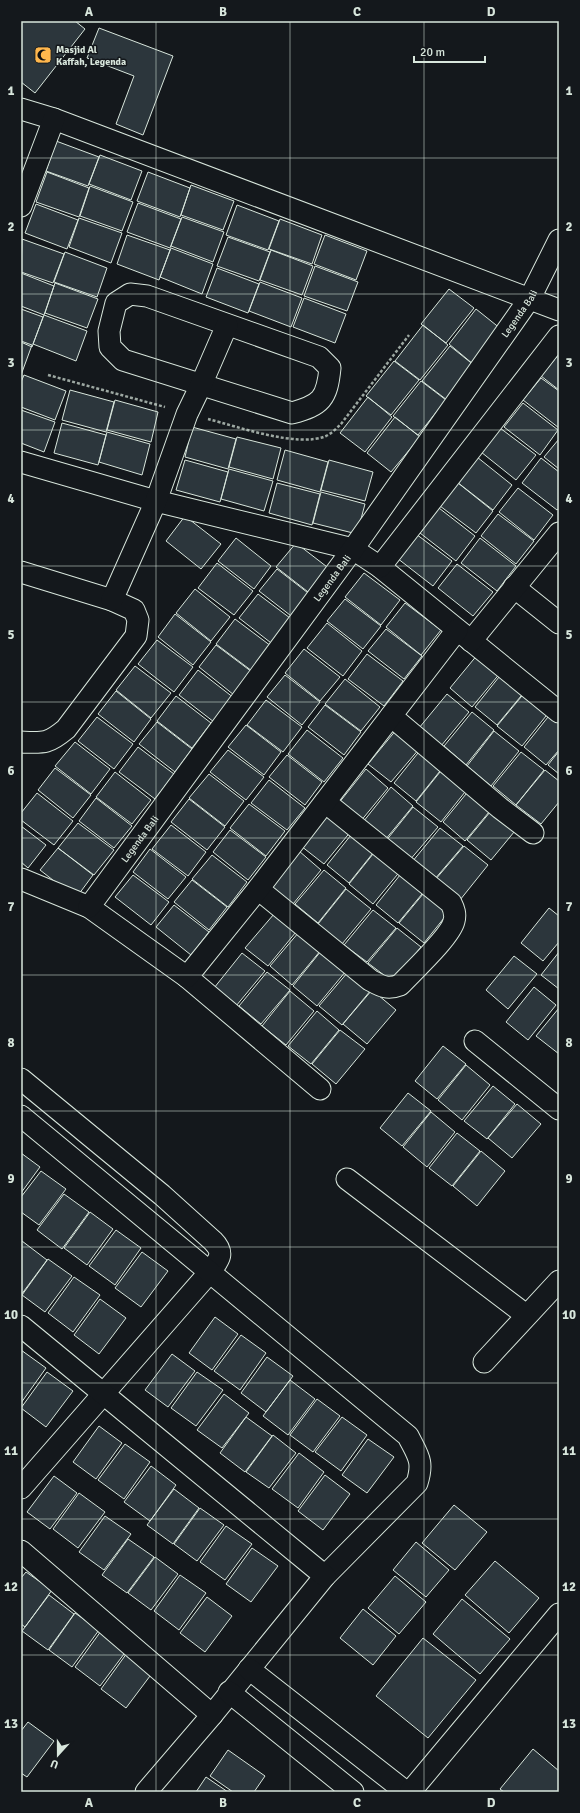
<svg xmlns="http://www.w3.org/2000/svg" width="580" height="1813" viewBox="0 0 580 1813" font-family="Signika,sans-serif">
  <style>
    .building { fill: #2c363c; stroke: #d8e6dc }
    .lines { fill: none; stroke-linecap: round; stroke-linejoin: round }
    .minor-casing { stroke: #d8e6dc; stroke-width: 23 }
    .path { stroke: #9da8a2; stroke-width: 2.5; stroke-dasharray: 3 2; stroke-linecap: butt }
    .minor { stroke: #14181c; stroke-width: 21 }
    .grid { fill: none; stroke: #d8e6dc; stroke-width: 1; stroke-opacity: 0.55 }
    .labels { text-anchor: middle; stroke-width: 3; stroke-linejoin: round; paint-order: stroke }
    .poi-label { font-size: 10px; font-weight: bold; fill: #d8e6dc; stroke: #14181c; text-anchor: start }
    .street-label { font-size: 10px; fill: #d8e6dc; stroke: #14181c }
    .neatline { fill: none; stroke: #d8e6dc; stroke-width: 1.5 }
    .grid-label { font-size: 13px; text-anchor: middle; font-weight: bold; fill: #d8e6dc }
  </style>
  <rect width="100%" height="100%" fill="#14181c"/>
  <path class="building" d="M21 21H75L85 29 35 93 21 82Z
    M99 28 173 56 143 135 116 124 134 76 87 58Z
    M56 141 99 157 88 186 46 171Z
    M100 155 142 171 131 200 89 184Z
    M47 172 89 188 79 217 36 202Z
    M148 172 190 188 180 217 137 201Z
    M191 185 234 201 223 230 181 215Z
    M90 186 133 202 122 231 80 216Z
    M138 203 181 219 170 248 127 232Z
    M36 204 78 220 67 249 25 233Z
    M237 205 279 221 268 250 226 235Z
    M182 217 224 232 213 262 171 246Z
    M79 218 122 233 111 263 69 247Z
    M280 219 322 235 312 264 269 249Z
    M127 235 170 250 159 280 117 264Z
    M325 235 367 251 356 280 314 264Z
    M228 237 270 252 259 281 217 266Z
    M22 239 64 254 53 283 21 272Z
    M171 248 213 264 202 294 160 277Z
    M271 250 313 266 302 295 260 280Z
    M65 252 107 268 97 297 54 282Z
    M315 266 358 282 347 311 304 296Z
    M217 268 259 284 248 313 206 297Z
    M21 273 54 286 44 315 21 306Z
    M260 282 302 298 291 327 249 311Z
    M55 283 98 299 87 328 45 313Z
    M449 289 474 308 446 343 421 324Z
    M304 298 346 314 335 343 293 327Z
    M21 309 43 317 32 347 21 342Z
    M476 309 501 329 473 364 449 344Z
    M44 315 87 331 76 361 33 344Z
    M423 325 448 345 420 380 395 361Z
    M21 341 32 345 21 375Z
    M450 346 475 366 447 400 422 381Z
    M559 354V390L541 376Z
    M394 361 419 380 391 415 366 396Z
    M24 375 66 391 55 420 21 407V382Z
    M541 378 559 391V428L523 400Z
    M421 381 446 400 418 435 393 416Z
    M70 390 114 402 106 432 62 420Z
    M368 397 392 417 365 452 340 433Z
    M115 400 158 412 151 442 107 430Z
    M523 403 558 430 540 455 504 427Z
    M21 410 55 422 44 452 21 443Z
    M395 417 420 437 391 472 367 453Z
    M62 423 106 435 98 465 54 453Z
    M192 427 236 439 228 469 185 457Z
    M500 428 536 455 516 480 481 452Z
    M107 432 150 444 142 475 99 462Z
    M237 437 281 448 273 479 229 467Z
    M559 439V469L544 457Z
    M285 450 328 462 320 492 277 480Z
    M477 457 512 485 493 510 457 482Z
    M541 458 559 472V508L557 510 522 483Z
    M185 460 228 472 220 502 176 490Z
    M329 460 373 472 365 501 321 490Z
    M229 469 273 481 264 511 221 499Z
    M277 483 320 494 312 525 269 513Z
    M458 483 493 511 476 533 440 506Z
    M518 488 553 515 534 540 499 512Z
    M321 492 365 504 357 534 313 523Z
    M439 508 475 536 456 561 420 533Z
    M498 514 534 541 516 564 481 536Z
    M185 516 221 544 201 569 166 541Z
    M416 534 452 561 433 586 397 558Z
    M236 538 271 566 254 589 218 561Z
    M480 538 516 566 497 591 461 563Z
    M296 543 331 570 312 595 276 567Z
    M217 563 253 591 234 615 198 588Z
    M457 564 493 592 473 616 438 588Z
    M277 569 312 596 295 619 259 591Z
    M364 573 400 600 381 625 345 597Z
    M195 589 230 617 211 641 176 613Z
    M258 594 294 621 275 646 239 618Z
    M345 599 381 626 363 649 327 621Z
    M405 603 441 630 421 655 386 627Z
    M175 614 211 642 193 665 158 637Z
    M235 619 271 646 252 671 216 644Z
    M327 623 362 651 343 676 307 648Z
    M386 629 422 656 404 679 368 651Z
    M157 640 193 667 174 692 138 664Z
    M216 645 252 672 234 695 199 667Z
    M304 649 340 677 320 701 285 673Z
    M367 654 403 681 384 706 348 679Z
    M478 654 501 672 472 707 450 688Z
    M135 666 171 693 151 718 116 690Z
    M198 670 234 698 214 722 179 695Z
    M503 672 526 690 497 725 475 707Z
    M285 675 320 702 302 725 267 697Z
    M345 679 380 707 361 731 325 704Z
    M116 691 151 719 134 742 98 714Z
    M526 691 550 711 522 746 497 726Z
    M447 694 469 712 441 746 419 728Z
    M176 696 211 723 192 748 157 721Z
    M266 700 302 727 283 752 247 725Z
    M325 705 361 732 344 755 308 727Z
    M472 712 494 730 466 765 444 746Z
    M552 712 559 717V750L546 765 524 747Z
    M97 717 133 744 114 769 78 741Z
    M157 722 192 749 175 772 139 744Z
    M246 725 281 752 264 775 228 747Z
    M397 729 420 748 391 782 368 764Z
    M307 730 343 758 324 782 288 754Z
    M494 731 519 751 491 786 467 766Z
    M75 742 110 769 91 794 55 766Z
    M138 747 174 774 155 799 119 772Z
    M422 748 444 766 416 801 394 783Z
    M228 750 264 777 246 800 210 772Z
    M559 751V774L548 765Z
    M521 752 544 770 516 805 493 786Z
    M287 755 322 782 305 805 269 777Z
    M444 767 469 787 441 822 416 802Z
    M55 768 91 795 73 818 38 790Z
    M366 769 388 788 360 822 338 804Z
    M545 770 559 781V802L541 824 516 805Z
    M115 772 151 800 132 824 96 797Z
    M209 774 244 801 225 826 189 798Z
    M269 780 305 808 287 830 251 803Z
    M391 787 413 806 385 840 363 822Z
    M471 788 494 806 465 841 443 822Z
    M37 793 73 821 54 845 21 820V813Z
    M96 798 132 826 114 848 79 821Z
    M189 799 225 827 207 850 171 822Z
    M249 804 285 831 266 856 230 828Z
    M495 806 519 826 491 860 467 840Z
    M413 807 438 827 409 861 385 842Z
    M330 812 352 830 324 864 301 846Z
    M78 823 114 850 94 875 58 848Z
    M171 825 206 852 188 876 152 849Z
    M21 826 46 845 28 868 21 862Z
    M440 828 463 846 434 880 412 862Z
    M230 830 266 857 248 880 213 852Z
    M355 830 377 848 349 883 327 865Z
    M464 846 488 865 460 900 435 880Z
    M58 848 93 875 76 898 40 870Z
    M150 849 186 877 168 899 133 872Z
    M377 849 402 869 373 904 349 884Z
    M299 851 321 870 293 904 270 886Z
    M212 855 247 882 228 907 192 879Z
    M324 870 346 888 318 923 295 904Z
    M404 870 427 888 398 923 376 905Z
    M133 875 169 902 151 925 115 897Z
    M192 880 227 907 209 930 174 902Z
    M428 888 452 908 424 943 399 923Z
    M346 889 371 909 342 944 318 924Z
    M174 905 209 932 191 955 156 927Z
    M549 908 559 916V942L543 961 521 943Z
    M373 910 396 928 367 962 344 945Z
    M274 914 296 932 268 966 245 948Z
    M397 928 421 947 393 982 368 963Z
    M299 932 321 950 292 985 270 966Z
    M321 951 346 971 317 1006 293 986Z
    M559 952V989L541 975Z
    M242 953 265 971 236 1006 214 988Z
    M514 956 537 974 508 1009 486 990Z
    M267 972 290 990 261 1024 239 1006Z
    M348 972 371 990 342 1025 319 1006Z
    M534 987 556 1005 528 1040 506 1022Z
    M372 990 396 1010 367 1044 343 1024Z
    M290 991 314 1011 286 1045 262 1026Z
    M559 1008V1054L536 1036Z
    M317 1011 339 1030 311 1064 288 1046Z
    M340 1030 365 1049 336 1084 312 1064Z
    M443 1046 466 1064 437 1099 415 1081Z
    M466 1065 490 1085 462 1120 438 1100Z
    M493 1086 515 1104 487 1139 464 1121Z
    M408 1093 431 1111 402 1146 380 1128Z
    M517 1104 541 1124 512 1158 488 1138Z
    M431 1112 455 1132 427 1167 403 1147Z
    M457 1133 480 1151 452 1186 429 1168Z
    M481 1151 505 1171 477 1206 453 1186Z
    M21 1153 40 1167 21 1193Z
    M41 1171 66 1189 39 1225 21 1212V1197Z
    M64 1194 89 1212 62 1249 37 1230Z
    M90 1212 113 1229 87 1265 64 1248Z
    M116 1230 141 1248 115 1285 89 1266Z
    M22 1241 47 1260 21 1295V1242Z
    M142 1252 168 1271 141 1307 115 1288Z
    M48 1259 72 1276 45 1312 22 1295Z
    M74 1277 100 1295 73 1332 48 1313Z
    M100 1299 126 1318 99 1354 74 1335Z
    M215 1317 238 1334 212 1370 189 1353Z
    M241 1335 266 1353 240 1390 214 1371Z
    M21 1350 46 1368 21 1403Z
    M172 1354 195 1371 168 1407 145 1390Z
    M267 1357 293 1376 266 1412 241 1393Z
    M47 1372 73 1391 46 1427 21 1408Z
    M197 1372 223 1390 196 1426 171 1408Z
    M290 1380 315 1399 288 1435 263 1416Z
    M224 1394 249 1413 222 1448 197 1430Z
    M317 1399 340 1416 313 1452 290 1435Z
    M246 1417 272 1436 245 1472 220 1453Z
    M342 1417 367 1435 341 1471 315 1452Z
    M99 1426 122 1443 96 1479 73 1462Z
    M273 1435 296 1453 269 1488 246 1472Z
    M368 1439 394 1457 367 1493 342 1475Z
    M125 1444 150 1462 124 1499 98 1480Z
    M299 1453 324 1472 298 1508 272 1489Z
    M151 1466 176 1485 150 1521 124 1502Z
    M325 1475 350 1494 323 1530 298 1511Z
    M54 1476 77 1493 50 1529 27 1512Z
    M174 1489 199 1508 173 1544 147 1525Z
    M79 1493 105 1512 78 1548 53 1529Z
    M454 1505 487 1532 455 1570 422 1543Z
    M200 1508 224 1525 197 1561 174 1544Z
    M105 1516 131 1534 104 1570 79 1552Z
    M226 1526 252 1544 225 1580 200 1562Z
    M128 1539 154 1557 127 1593 102 1575Z
    M416 1542 449 1570 426 1597 393 1570Z
    M252 1548 278 1566 251 1602 226 1584Z
    M155 1557 178 1574 151 1610 128 1593Z
    M495 1561 539 1598 509 1633 465 1595Z
    M26 1572 52 1590 25 1627 21 1624V1578Z
    M180 1575 206 1593 179 1630 154 1611Z
    M395 1576 426 1602 399 1634 368 1608Z
    M49 1595 74 1614 48 1650 22 1631Z
    M207 1597 232 1616 205 1652 180 1633Z
    M462 1599 510 1639 480 1674 433 1634Z
    M363 1609 396 1636 373 1665 340 1638Z
    M75 1613 99 1630 72 1667 49 1650Z
    M101 1631 127 1650 100 1686 75 1667Z
    M423 1638 476 1680 428 1738 376 1696Z
    M127 1653 153 1672 126 1708 101 1689Z
    M28 1722 54 1741 27 1777 21 1773V1731Z
    M533 1749 559 1771V1792H504L500 1789Z
    M228 1750 265 1776 254 1792H233L210 1776Z
    M206 1777 228 1792H196Z"/>
  <g class="lines">
    <g class="minor-casing">
      <g id="minor">
        <path d="M21 109 54 119 559 310"/>
        <path d="M21 206 54 119"/>
        <path d="M130 294 147 296 319 357 330 368C327 399 321 405 292 413L123 360 110 347 109 331 116 303Z"/>
        <path d="M21 462 156 501 353 549 380 567 559 712"/>
        <path d="M380 567 559 336"/>
        <path d="M21 572 112 600 134 610 138 620 136 636 66 729C48 744 44 743 21 742"/>
        <path d="M514 587 559 623"/>
        <path d="M112 600 156 501 187 414 201 385 227 325"/>
        <path d="M471 641 559 533"/>
        <path d="M391 716 500 808 533 833"/>
        <path d="M21 879 89 907 187 977 320 1089"/>
        <path d="M258 889 370 980C381 986 387 990 400 985 412 972 451 936 454 921 456 914 454 909 451 903L325 802"/>
        <path id="s1" d="M89 907 353 549 530 298 559 240"/>
        <path d="M187 977 258 889 457 630"/>
        <path d="M475 1041 559 1109"/>
        <path d="M21 1079 162 1195 213 1241C226 1254 218 1261 209 1273L21 1488"/>
        <path d="M21 1116 408 1436C418 1456 424 1461 417 1483L325 1576 212 1715 146 1792"/>
        <path d="M347 1179 526 1315"/>
        <path d="M21 1326 325 1576"/>
        <path d="M484 1362 559 1281"/>
        <path d="M21 1551 212 1715"/>
        <path d="M249 1669 406 1792"/>
        <path d="M229 1692 353 1792"/>
        <path d="M410 1792 559 1614"/>
      </g>
    </g>
    <path class="path" d="M48 375 165 407
      M208 419C239 427 298 448 326 436 332 433 337 428 341 424L409 335"/>
    <use href="#minor" class="minor"/>
  </g>
  <path class="grid" d="M156 21V1792M290 21V1792M424 21V1792M21 158H559M21 294H559M21 430H559M21 566H559M21 702H559M21 838H559M21 975H559M21 1111H559M21 1247H559M21 1383H559M21 1519H559M21 1655H559"/>
  <defs>
    <g id="mosque-square" transform="scale(0.9)"><rect x="-9" y="-9" width="18" height="18" rx="4" fill="#ffb74d" stroke="#14181c"/><path d="M3.5-4.9A6 6 0 1 0 3.5 4.9A5 5 0 1 1 3.5-4.9Z" fill="#111"/></g>
  </defs>
  <g fill-rule="evenodd">
    <use href="#mosque-square" x="43" y="55"/>
  </g>
  <g class="labels">
    <g class="poi-label">
      <text x="56" y="53">Masjid Al<tspan x="56" dy="12">Kaffah, Legenda</tspan></text>
    </g>
    <g class="street-label">
      <text dy="4" stroke="none"><textPath href="#s1" startOffset="733">Legenda Bali</textPath></text>
      <text dy="4" stroke="none"><textPath href="#s1" startOffset="409">Legenda Bali</textPath></text>
      <text dy="4" stroke="none"><textPath href="#s1" startOffset="85">Legenda Bali</textPath></text>
    </g>
  </g>
  <rect width="580" height="1813" fill="none" stroke="#14181c" stroke-width="44"/>
  <g transform="translate(58 1755) rotate(201)" stroke="#14181c" stroke-width="3" paint-order="stroke">
  <path d="M0-3L7 15L0 10L-7 15Z" fill="#d8e6dc"/>
  <text y="-6" font-size="11" font-weight="bold" text-anchor="middle" fill="#d8e6dc">U</text>
  </g>
  <path d="M414 56v6h71v-6" fill="none" stroke="#d8e6dc" stroke-width="2"/>
  <text x="420" y="56" font-size="12" fill="#d8e6dc" stroke="#14181c" stroke-width="3" paint-order="stroke">20 m</text>
  <rect x="22" y="22" width="536" height="1769" class="neatline"/>
  <g class="grid-label">
    <text x="89" y="16">A</text>
    <text x="223" y="16">B</text>
    <text x="357" y="16">C</text>
    <text x="491" y="16">D</text>
    <text x="11" y="95">1</text>
    <text x="569" y="95">1</text>
    <text x="11" y="231">2</text>
    <text x="569" y="231">2</text>
    <text x="11" y="367">3</text>
    <text x="569" y="367">3</text>
    <text x="11" y="503">4</text>
    <text x="569" y="503">4</text>
    <text x="11" y="639">5</text>
    <text x="569" y="639">5</text>
    <text x="11" y="775">6</text>
    <text x="569" y="775">6</text>
    <text x="11" y="911">7</text>
    <text x="569" y="911">7</text>
    <text x="11" y="1047">8</text>
    <text x="569" y="1047">8</text>
    <text x="11" y="1183">9</text>
    <text x="569" y="1183">9</text>
    <text x="11" y="1319">10</text>
    <text x="569" y="1319">10</text>
    <text x="11" y="1455">11</text>
    <text x="569" y="1455">11</text>
    <text x="11" y="1591">12</text>
    <text x="569" y="1591">12</text>
    <text x="11" y="1728">13</text>
    <text x="569" y="1728">13</text>
    <text x="89" y="1807">A</text>
    <text x="223" y="1807">B</text>
    <text x="357" y="1807">C</text>
    <text x="491" y="1807">D</text>
  </g>
</svg>
